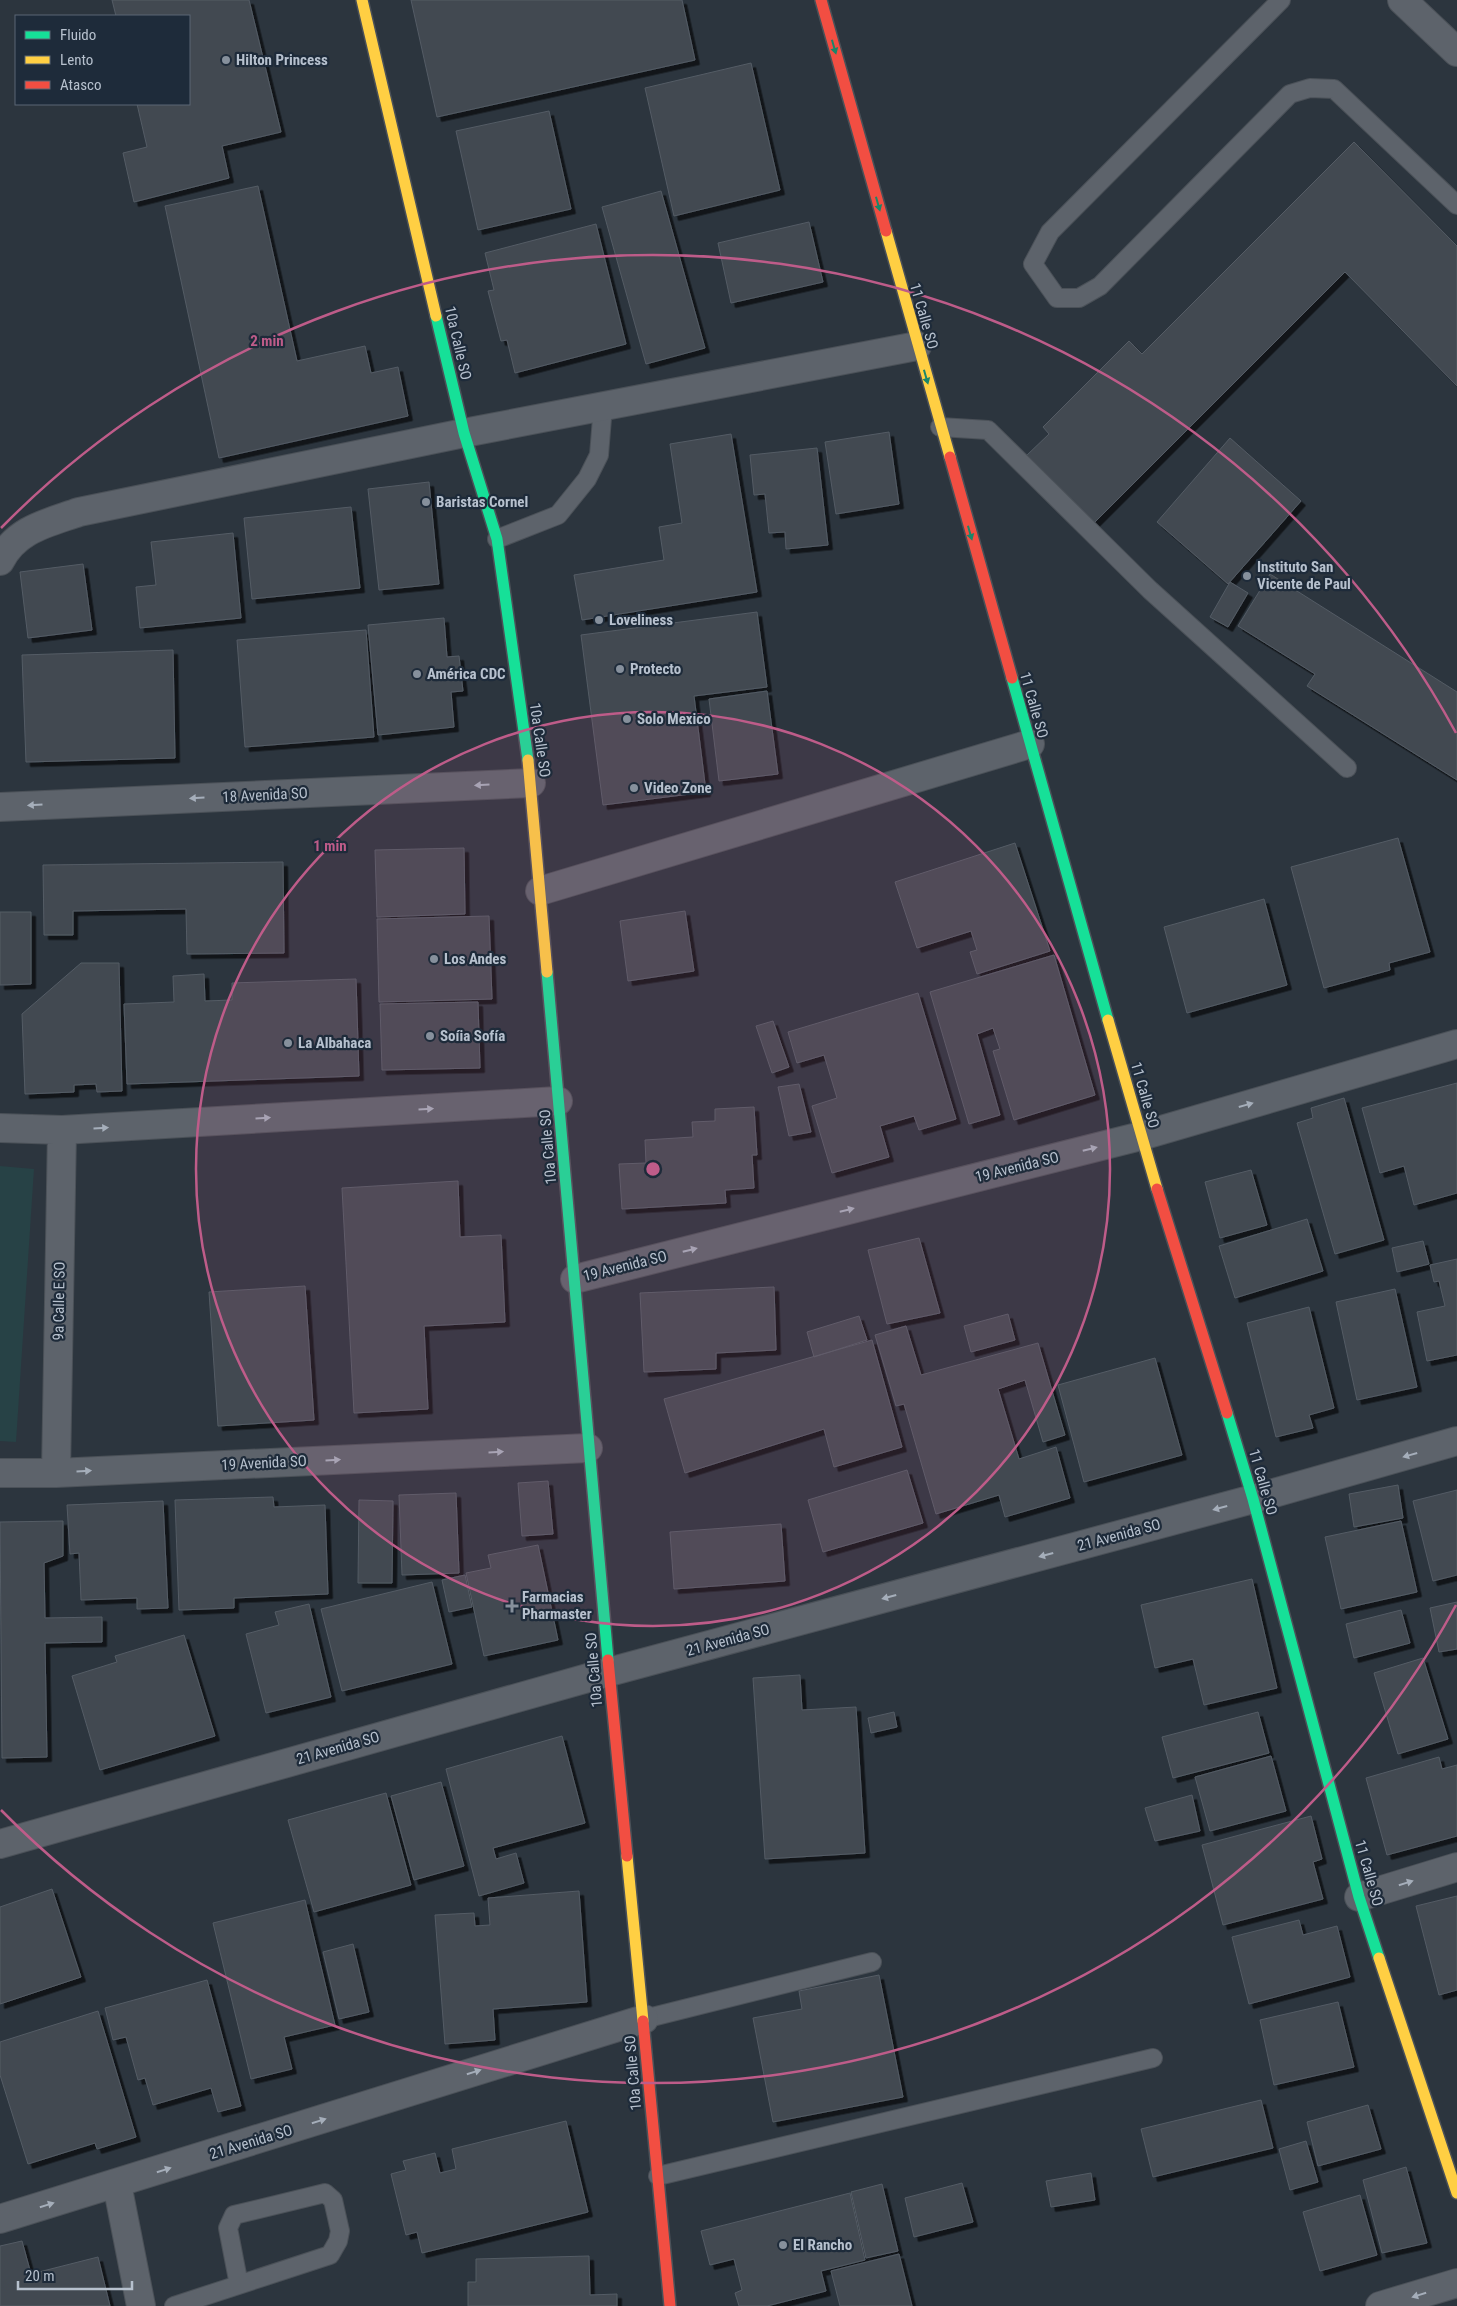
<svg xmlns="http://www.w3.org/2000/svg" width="1457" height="2306" viewBox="0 0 1457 2306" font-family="'Roboto Condensed',sans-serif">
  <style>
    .green { fill: #274246 }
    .building { fill: #424951; stroke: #545c65; filter: url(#shadow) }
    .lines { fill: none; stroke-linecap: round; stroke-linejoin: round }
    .lane-casing { stroke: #4b5158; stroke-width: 20 }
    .street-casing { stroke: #4b5158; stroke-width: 30 }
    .fast-casing { stroke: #4b5158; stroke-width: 14 }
    .slow-casing { stroke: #4b5158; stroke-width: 14 }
    .jam-casing { stroke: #4b5158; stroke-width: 14 }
    .lane { stroke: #5d636b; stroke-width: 18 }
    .street { stroke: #5d636b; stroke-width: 28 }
    .fast { stroke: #16e098; stroke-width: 11 }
    .slow { stroke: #ffcf43; stroke-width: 11 }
    .jam { stroke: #f24e42; stroke-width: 11 }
    .oneway { fill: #1a8669 }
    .oneway2 { fill: #a5aeba }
    .ring { fill: none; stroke: #be5c89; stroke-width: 2.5 }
    .poi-dot { fill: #86909c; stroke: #1e2b3a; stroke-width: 2 }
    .labels { text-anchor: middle; stroke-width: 4.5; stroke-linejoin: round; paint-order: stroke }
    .poi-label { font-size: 15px; font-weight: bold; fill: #b7c1ce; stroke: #1e2b3a; text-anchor: start }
    .street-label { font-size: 15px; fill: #b7c1ce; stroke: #1e2b3a }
    .centre { fill: #be5c89; stroke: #1e2b3a; stroke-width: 2.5 }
    .ring-label { font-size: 15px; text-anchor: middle; font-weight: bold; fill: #be5c89; stroke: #1e2b3a; stroke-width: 4.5; stroke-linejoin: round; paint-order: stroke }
  </style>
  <defs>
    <filter id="shadow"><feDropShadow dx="4.5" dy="4.5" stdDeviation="0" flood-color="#0009"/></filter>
  </defs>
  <rect width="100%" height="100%" fill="#2c353e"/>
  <path class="green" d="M0 1166 34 1169 16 1442 0 1441Z"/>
  <path class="building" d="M112 0H249L281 132 222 146 229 178 134 202 123 153 147 147 137 104H189V16H116Z
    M411 0H682L695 60 437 117Z
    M751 63 780 190 674 216 645 88Z
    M549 111 571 209 478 230 456 131Z
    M1354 142 1457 246V386L1345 272 1093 524 1026 456 1049 434 1043 427 1129 341 1142 354Z
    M258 186 297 361 365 346 371 373 398 367 408 416 219 458 165 206Z
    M661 191 705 348 646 364 602 207Z
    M809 222 823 282 731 303 718 243Z
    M596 224 626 344 515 373 507 340 501 341 488 291 494 290 485 253Z
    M889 432 899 504 836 514 825 442Z
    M731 434 757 592 582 620 574 575 664 560 659 527 682 523 670 444Z
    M1230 438 1301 501 1228 584 1157 522Z
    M817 448 828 545 786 549 785 532 769 533 765 494 754 495 750 455Z
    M429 482 439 584 379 590 368 489Z
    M351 507 360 588 252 599 244 518Z
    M233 533 241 618 140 628 136 587 156 585 151 542Z
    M83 564 92 630 28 638 20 572Z
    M1270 574 1457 692V780L1307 686 1315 674 1238 626Z
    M1230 582 1248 593 1228 627 1210 617Z
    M757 612 767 687 694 696 706 792 603 805 581 635Z
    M444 618 447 657 459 656 463 691 451 692 454 727 378 735 368 625Z
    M366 630 374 737 245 747 237 640Z
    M173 650 175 758 26 762 22 655Z
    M767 691 778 774 719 781 709 699Z
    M1398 838 1430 952 1389 963 1390 970 1324 988 1291 867Z
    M1015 843 1050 951 977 974 970 952 977 950 971 931 917 948 895 882Z
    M464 848 465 914 377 917 375 850Z
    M283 862 284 953 187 954 186 909 73 911V935H44L43 865Z
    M1264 899 1287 985 1187 1013 1164 927Z
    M685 911 694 971 628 981 620 921Z
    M0 912H31V984L0 985Z
    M489 916 492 999 379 1002 377 919Z
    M1054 955 1095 1095 1014 1120 993 1051 1000 1049 993 1028 977 1034 1000 1115 969 1124 930 992Z
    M81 963H119L122 1091 97 1092 96 1084 74 1085V1092L25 1094 22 1014Z
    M204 974 205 1001 232 1000V983L356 979 359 1076 127 1084 124 1004 174 1002 173 976Z
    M918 993 956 1119 919 1130 914 1116 880 1126 889 1157 832 1173 812 1106 837 1098 824 1055 797 1063 788 1032Z
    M478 1002 480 1068 382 1070 380 1004Z
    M773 1021 789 1067 772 1073 756 1026Z
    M1457 1083V1193L1414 1205 1404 1166 1380 1173 1362 1108Z
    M799 1084 811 1132 789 1136 778 1087Z
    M1344 1098 1384 1240 1335 1254 1297 1123 1313 1118 1311 1108Z
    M754 1107 757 1155H752L754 1188 725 1190 726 1203 622 1209 619 1164 646 1163 645 1140 693 1137 692 1122 715 1121V1109Z
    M1251 1170 1267 1225 1220 1238 1205 1182Z
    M458 1181 460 1237 501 1235 505 1322 424 1326 428 1409 354 1413 342 1188Z
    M1307 1219 1323 1271 1235 1298 1219 1246Z
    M919 1238 940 1313 887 1324 868 1250Z
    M1423 1241 1429 1264 1397 1272 1392 1248Z
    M1457 1259V1355L1427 1361 1417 1312 1445 1306 1439 1281 1434 1282 1430 1265Z
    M305 1286 314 1420 218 1426 209 1292Z
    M774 1287 776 1350 716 1353V1369L644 1372 640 1293Z
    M1395 1289 1417 1387 1357 1400 1336 1302Z
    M1309 1307 1334 1408 1309 1415 1313 1428 1276 1437 1247 1323Z
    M1008 1314 1015 1340 971 1352 964 1326Z
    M859 1316 867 1340 814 1357 807 1332Z
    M906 1326 921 1375 1038 1343 1065 1435 1043 1442 1025 1380 998 1389 1019 1459 1056 1447 1070 1498 1005 1517 999 1495 936 1514 904 1404 896 1406 875 1335Z
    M872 1340 902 1447 834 1467 824 1429 685 1473 664 1399Z
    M1155 1358 1182 1455 1084 1482 1058 1385Z
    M907 1470 923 1523 823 1552 808 1500Z
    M548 1481 553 1534 522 1536 518 1483Z
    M1398 1485 1403 1518 1354 1527 1349 1494Z
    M1457 1490V1575L1433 1581 1413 1501Z
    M456 1493 459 1573 402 1575 399 1495Z
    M273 1497 274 1507 325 1505 328 1594 234 1598V1608L179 1610 175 1500Z
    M359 1500 393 1501 392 1583H358Z
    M163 1501 168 1608 137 1609V1598L81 1600 79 1553 70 1554 67 1505Z
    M63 1521V1556L44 1563 45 1618 102 1617V1642L45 1643 47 1757 2 1758 0 1522Z
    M1401 1521 1417 1592 1341 1609 1325 1537Z
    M781 1524 785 1581 674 1589 670 1532Z
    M538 1545 558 1640 484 1656 466 1573 491 1568 488 1555Z
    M465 1575 472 1607 449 1612 442 1580Z
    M1252 1579 1277 1688 1204 1705 1193 1659 1155 1668 1141 1605Z
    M432 1582 452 1664 342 1691 321 1609Z
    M1457 1602V1649L1439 1652 1430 1608Z
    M309 1604 331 1697 266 1713 246 1634 279 1625 275 1612Z
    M1401 1610 1410 1643 1354 1658 1346 1624Z
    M184 1635 215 1736 100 1770 72 1676 117 1662 115 1656Z
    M1423 1658 1448 1739 1398 1754 1374 1673Z
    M800 1675 802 1710 856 1707 865 1853 765 1859 753 1678Z
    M894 1712 897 1727 871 1733 868 1718Z
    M1258 1712 1269 1753 1173 1778 1162 1737Z
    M562 1736 585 1823 493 1848 496 1859 516 1853 524 1883 479 1896 446 1769Z
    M1271 1756 1286 1811 1210 1831 1195 1777Z
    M1439 1757 1442 1769 1457 1765V1836L1387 1855 1366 1778Z
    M441 1782 464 1866 414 1880 391 1796Z
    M386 1793 411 1885 314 1912 288 1820Z
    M1192 1795 1200 1831 1155 1841 1145 1808Z
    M1311 1816 1322 1859 1313 1862 1323 1899 1223 1925 1202 1845Z
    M52 1889 81 1977 0 2004V1907Z
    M579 1891 587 2002 493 2009 495 2040 445 2044 435 1915 474 1913 475 1926 490 1925 488 1898Z
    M1457 1896V1990L1439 1995 1416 1906Z
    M305 1900 335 2025 284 2037 292 2069 251 2079 213 1923Z
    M1299 1920 1303 1935 1337 1926 1350 1977 1249 2004 1232 1937Z
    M353 1944 369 2012 339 2019 323 1952Z
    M879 1975 903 2097 773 2122 753 2018 802 2009 799 1991Z
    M207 1980 241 2106 218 2112 211 2088 153 2105 145 2078 138 2080 126 2037 113 2040 105 2008Z
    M1338 2002 1354 2067 1274 2085 1260 2020Z
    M98 2011 136 2137 97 2149 95 2143 28 2164 0 2075V2042Z
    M1261 2100 1273 2148 1153 2177 1141 2129Z
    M1368 2105 1381 2149 1318 2166 1307 2122Z
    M566 2121 588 2212 422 2253 417 2232 406 2235 391 2174 406 2170 403 2161 435 2153 440 2173 456 2169 452 2149Z
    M1306 2141 1318 2182 1290 2190 1279 2149Z
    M1406 2167 1427 2243 1382 2253 1363 2180Z
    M1091 2173 1095 2200 1051 2207 1046 2181Z
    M962 2183 973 2222 914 2237 905 2198Z
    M882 2184 898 2251 866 2258 851 2192Z
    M850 2193 865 2260 821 2271 826 2291 767 2306H739L735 2293 742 2290 734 2259 710 2265 701 2231Z
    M1360 2195 1377 2255 1320 2271 1303 2212Z
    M22 2241 31 2274 98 2257 110 2306H0V2246Z
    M899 2254 912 2306H840L831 2271Z
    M589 2256 590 2295 617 2294V2306H468V2282H476V2259Z"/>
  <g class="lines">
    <g class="lane-casing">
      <path id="lane" d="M1281 0 1050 232 1033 264 1057 298H1079L1100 286 1290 94 1310 88 1334 89 1457 205
        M940 427 988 430 1150 590 1347 768
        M497 539 558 515 587 479 599 455 603 406
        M644 2019 872 1962
        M658 2176 1153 2058
        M174 2306 330 2255 338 2241 340 2231 333 2200 325 2193 234 2215 228 2228 239 2285"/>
    </g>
    <g class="street-casing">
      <path id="street" d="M1402 0 1457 52
        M0 561C16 529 48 523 79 512L464 433 917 346
        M0 807 531 783
        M540 891 1030 744
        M0 1128 62 1130 558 1101
        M575 1279 1141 1136 1457 1044
        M0 1473H56L588 1448
        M56 1473 62 1130
        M0 1844 609 1672 1253 1499 1457 1441
        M1359 1897 1457 1867
        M117 2184 141 2306
        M0 2219 644 2019
        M1380 2306 1457 2283"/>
    </g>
    <g class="fast-casing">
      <path id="fast" d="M436 316 464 433 497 539 528 760
        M1012 678 1108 1020
        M547 972 608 1660
        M1227 1413 1253 1499 1359 1897 1379 1958"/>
    </g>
    <g class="slow-casing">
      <path id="slow" d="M362 0 436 316
        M886 231 950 457
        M528 760 547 972
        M1108 1020 1157 1189
        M627 1856 643 2021
        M1379 1958 1457 2193"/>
    </g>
    <g class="jam-casing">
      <path id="jam" d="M821 0 886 231
        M950 457 1012 678
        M1157 1189 1227 1413
        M608 1660 627 1856
        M643 2021 670 2306"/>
    </g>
    <use href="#lane" class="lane"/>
    <use href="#street" class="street"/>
    <use href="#fast" class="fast"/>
    <use href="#slow" class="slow"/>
    <use href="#jam" class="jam"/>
  </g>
  <defs><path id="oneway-solid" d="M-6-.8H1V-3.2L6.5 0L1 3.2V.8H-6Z" transform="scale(1.25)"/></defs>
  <g class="oneway">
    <use href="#oneway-solid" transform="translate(834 47) rotate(74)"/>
    <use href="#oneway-solid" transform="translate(878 204) rotate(74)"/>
    <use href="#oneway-solid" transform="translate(926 377) rotate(74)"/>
    <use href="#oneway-solid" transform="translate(970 533) rotate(74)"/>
  </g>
  <g class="oneway2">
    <use href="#oneway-solid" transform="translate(482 785) rotate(177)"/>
    <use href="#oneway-solid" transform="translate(197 798) rotate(177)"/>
    <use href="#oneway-solid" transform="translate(35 805) rotate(177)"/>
    <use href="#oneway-solid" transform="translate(1246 1105) rotate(-16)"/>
    <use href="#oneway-solid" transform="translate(426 1109) rotate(-3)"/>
    <use href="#oneway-solid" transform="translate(263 1118) rotate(-3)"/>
    <use href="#oneway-solid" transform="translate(101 1128) rotate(-3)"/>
    <use href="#oneway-solid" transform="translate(1090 1149) rotate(-14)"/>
    <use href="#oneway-solid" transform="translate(847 1210) rotate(-14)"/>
    <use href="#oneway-solid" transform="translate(690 1250) rotate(-14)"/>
    <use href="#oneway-solid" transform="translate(496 1452) rotate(-3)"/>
    <use href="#oneway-solid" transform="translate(1410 1455) rotate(164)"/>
    <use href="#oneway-solid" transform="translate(333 1460) rotate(-3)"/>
    <use href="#oneway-solid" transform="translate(84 1471) rotate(-3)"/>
    <use href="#oneway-solid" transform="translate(1220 1508) rotate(165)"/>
    <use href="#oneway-solid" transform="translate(1046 1555) rotate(165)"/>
    <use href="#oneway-solid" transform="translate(889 1597) rotate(165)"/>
    <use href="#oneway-solid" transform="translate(1406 1883) rotate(-17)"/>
    <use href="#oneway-solid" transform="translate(474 2072) rotate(-17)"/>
    <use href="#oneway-solid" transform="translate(319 2121) rotate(-17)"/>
    <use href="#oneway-solid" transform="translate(164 2170) rotate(-17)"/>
    <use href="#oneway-solid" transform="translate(47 2205) rotate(-17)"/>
    <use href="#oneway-solid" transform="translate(1419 2295) rotate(163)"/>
  </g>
  <circle cx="653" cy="1169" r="457" fill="#be5c89" fill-opacity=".12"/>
  <g class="ring">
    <circle cx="653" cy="1169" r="457"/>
    <path d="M1456 1605A914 914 0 0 1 1 1810M1 528A914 914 0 0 1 1456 733"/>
  </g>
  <g class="poi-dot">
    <circle cx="226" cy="60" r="5"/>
    <circle cx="426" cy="502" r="5"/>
    <circle cx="1247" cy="576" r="5"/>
    <circle cx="599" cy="620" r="5"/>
    <circle cx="620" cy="669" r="5"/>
    <circle cx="417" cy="674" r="5"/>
    <circle cx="627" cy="719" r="5"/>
    <circle cx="634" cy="788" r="5"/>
    <circle cx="434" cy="959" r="5"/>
    <circle cx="430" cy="1036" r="5"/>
    <circle cx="288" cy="1043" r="5"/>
    <path d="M509.5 1598.5h5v5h5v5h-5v5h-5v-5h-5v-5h5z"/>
    <circle cx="783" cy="2245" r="5"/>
  </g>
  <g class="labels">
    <g class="poi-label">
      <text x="236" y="65">Hilton Princess</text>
      <text x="436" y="507">Baristas Cornel</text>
      <text x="1257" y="572">Instituto San<tspan x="1257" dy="17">Vicente de Paul</tspan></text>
      <text x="609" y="625">Loveliness</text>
      <text x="630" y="674">Protecto</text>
      <text x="427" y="679">América CDC</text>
      <text x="637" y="724">Solo Mexico</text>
      <text x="644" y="793">Video Zone</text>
      <text x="444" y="964">Los Andes</text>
      <text x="440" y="1041">Soíia Sofía</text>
      <text x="298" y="1048">La Albahaca</text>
      <text x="522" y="1602">Farmacias<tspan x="522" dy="17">Pharmaster</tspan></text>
      <text x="793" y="2250">El Rancho</text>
    </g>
    <g class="street-label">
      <text transform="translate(924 316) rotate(74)" y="5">11 Calle SO</text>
      <text transform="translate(458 343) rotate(77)" y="5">10a Calle SO</text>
      <text transform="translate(1034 705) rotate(74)" y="5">11 Calle SO</text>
      <text transform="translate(540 740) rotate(82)" y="5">10a Calle SO</text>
      <text transform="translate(265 795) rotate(-3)" y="5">18 Avenida SO</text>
      <text transform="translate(1145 1095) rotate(74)" y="5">11 Calle SO</text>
      <text transform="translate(548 1147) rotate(-95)" y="5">10a Calle SO</text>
      <text transform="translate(1017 1167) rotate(-14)" y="5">19 Avenida SO</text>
      <text transform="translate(625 1266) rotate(-14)" y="5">19 Avenida SO</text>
      <text transform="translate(59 1301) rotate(-89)" y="5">9a Calle E SO</text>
      <text transform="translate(264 1463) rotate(-3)" y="5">19 Avenida SO</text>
      <text transform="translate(1263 1482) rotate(74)" y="5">11 Calle SO</text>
      <text transform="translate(1119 1535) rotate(-15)" y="5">21 Avenida SO</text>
      <text transform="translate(728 1640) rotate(-15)" y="5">21 Avenida SO</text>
      <text transform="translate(594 1670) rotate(-95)" y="5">10a Calle SO</text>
      <text transform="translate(338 1748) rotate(-16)" y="5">21 Avenida SO</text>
      <text transform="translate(1369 1873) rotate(74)" y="5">11 Calle SO</text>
      <text transform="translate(633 2073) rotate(-95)" y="5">10a Calle SO</text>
      <text transform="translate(251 2142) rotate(-17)" y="5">21 Avenida SO</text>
    </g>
  </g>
  <circle cx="653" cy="1169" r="8" class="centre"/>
  <g class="ring-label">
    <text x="267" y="346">2 min</text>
    <text x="330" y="851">1 min</text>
  </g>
  <rect x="15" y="15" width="175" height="90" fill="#1e2b3a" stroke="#5b6775"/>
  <rect x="25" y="31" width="25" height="8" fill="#16e098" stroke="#5b6775"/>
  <text x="60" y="40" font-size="15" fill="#b7c1ce">Fluido</text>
  <rect x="25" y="56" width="25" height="8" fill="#ffcf43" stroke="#5b6775"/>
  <text x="60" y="65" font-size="15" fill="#b7c1ce">Lento</text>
  <rect x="25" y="81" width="25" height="8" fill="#f24e42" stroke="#5b6775"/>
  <text x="60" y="90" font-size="15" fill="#b7c1ce">Atasco</text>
  <path d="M18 2281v8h114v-8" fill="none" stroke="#b7c1ce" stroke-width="2.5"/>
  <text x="25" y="2281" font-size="15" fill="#b7c1ce" stroke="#1e2b3a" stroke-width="4" paint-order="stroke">20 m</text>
</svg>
